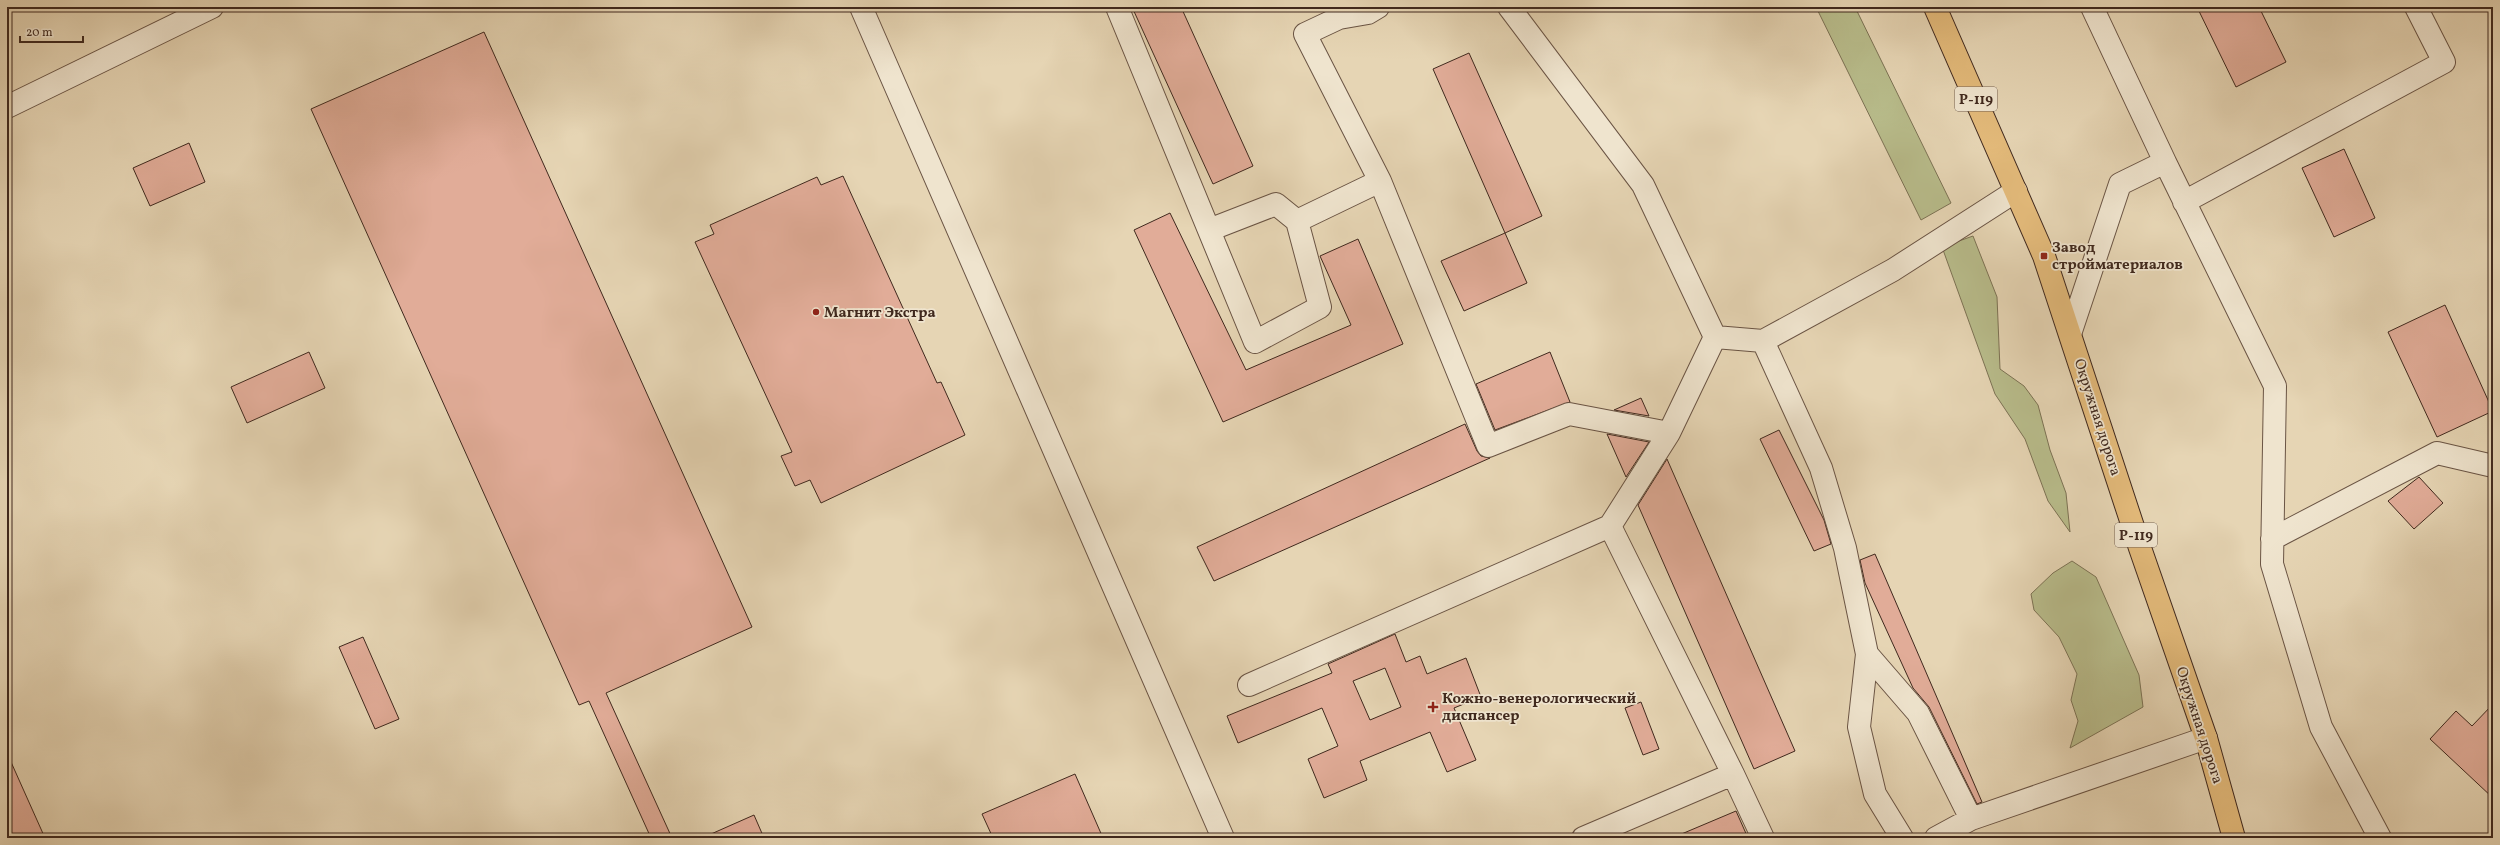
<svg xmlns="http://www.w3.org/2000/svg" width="2500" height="845" viewBox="0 0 2500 845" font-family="Vollkorn,serif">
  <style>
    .green { fill: #b8bc8b; stroke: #7c7254 }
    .building { fill: #e1ac98; stroke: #40291e; fill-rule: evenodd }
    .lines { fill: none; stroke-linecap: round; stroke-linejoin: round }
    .minor-casing { stroke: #6a5444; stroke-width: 24 }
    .highway-casing { stroke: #40291e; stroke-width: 24 }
    .minor { stroke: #efe4ce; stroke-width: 22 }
    .highway { stroke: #e3ba7a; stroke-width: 22 }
    .poi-dot { fill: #8f2418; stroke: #efe4ce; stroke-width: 1.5 }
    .labels { text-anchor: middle; stroke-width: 3.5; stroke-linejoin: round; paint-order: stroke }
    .shield { fill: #efe4ce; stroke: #746153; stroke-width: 1 }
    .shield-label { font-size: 14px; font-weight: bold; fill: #40291e }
    .poi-label { font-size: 15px; font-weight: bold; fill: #40291e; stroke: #efe4ce; text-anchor: start }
    .street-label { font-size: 15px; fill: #40291e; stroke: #efe4ce }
  </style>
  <rect width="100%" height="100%" fill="#e6d5b4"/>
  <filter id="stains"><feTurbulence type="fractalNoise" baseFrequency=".005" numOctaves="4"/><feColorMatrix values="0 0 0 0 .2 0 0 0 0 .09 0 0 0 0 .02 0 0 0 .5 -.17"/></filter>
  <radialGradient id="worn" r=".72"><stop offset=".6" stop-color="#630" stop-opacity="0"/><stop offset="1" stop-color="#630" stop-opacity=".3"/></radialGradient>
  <path class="green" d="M1816 7H1855L1951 203 1921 220Z
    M1973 236 1997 297 2000 369 2024 386 2038 405 2050 450 2066 493 2070 532 2048 501 2025 439 1995 394 1942 247Z
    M2072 561 2096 577 2139 675 2143 707 2070 748 2078 721 2071 700 2077 674 2059 637 2034 610 2031 594 2053 573Z"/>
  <path class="building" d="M1132 7H1181L1253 166 1213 184Z
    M2197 7H2259L2286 62 2236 87Z
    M484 32 752 627 606 693 672 838H651L589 701 579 705 311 109Z
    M1469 53 1542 216 1505 233 1433 69Z
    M189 143 205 182 150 206 133 168Z
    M2344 149 2375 218 2334 237 2302 168Z
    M843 176 937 383 941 382 965 435 821 503 810 480 795 486 781 456 792 452 695 242 714 234 710 225 817 177 821 185Z
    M1170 213 1246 370 1351 325 1320 256 1358 239 1403 344 1223 422 1134 230Z
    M1505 233 1527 283 1464 311 1441 261Z
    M2445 305 2493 411 2437 437 2388 332Z
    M309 352 325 388 247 423 231 387Z
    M1550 352 1570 402 1495 430 1476 384Z
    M1641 398 1649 416 1614 410Z
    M1465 424 1477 451 1481 456 1490 458 1214 581 1197 547Z
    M1779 430 1824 520 1831 544 1814 551 1760 439Z
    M1607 434 1649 442 1626 477Z
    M1667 459 1795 751 1754 769 1638 505Z
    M2419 477 2443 503 2414 529 2388 501Z
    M1875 554 1982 802 1977 804 1929 707 1913 688 1865 583 1860 560Z
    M1395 634 1406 662 1420 656 1427 674 1466 658 1481 697 1454 708 1476 760 1447 772 1430 732 1360 761 1367 780 1324 798 1308 759 1338 746 1322 708 1238 743 1227 716 1332 673 1328 664ZM1385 668 1401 707 1370 720 1353 681Z
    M363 637 399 719 375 729 339 647Z
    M1641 702 1659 749 1643 755 1625 708Z
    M2493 704V798L2430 739 2456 711 2472 726Z
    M7 753 45 838H7Z
    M1075 774 1103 838H993L982 814Z
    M1736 811 1748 838H1672Z
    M754 815 764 838H702Z"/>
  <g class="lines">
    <g class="minor-casing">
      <path id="minor" d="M861 7 1223 838
        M1117 7 1255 342 1320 307 1297 221 1380 181 1305 34 1339 18 1368 13 1378 7
        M1509 7 1643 185 1715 337
        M2092 7 2165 162
        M7 107 212 7
        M1380 181 1488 446 1569 414 1669 433 1715 337 1763 341 1893 270 2016 191
        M2184 202 2444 62 2416 7
        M1209 230 1276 204 1297 221
        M2071 331 2120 184 2165 162 2275 386 2272 564 2321 727 2380 838
        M1763 341 1821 468 1845 548 1867 654 1859 727 1875 794 1902 838
        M1610 526 1733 774 1763 838
        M2272 539 2437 453 2493 466
        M1867 654 1918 713 1971 819
        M1249 685 1610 526 1669 433
        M1583 838 1733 774
        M1936 838 1971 819 2206 738"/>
    </g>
    <g class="highway-casing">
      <path id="highway" d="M1935 7 2044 256 2140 548 2206 738 2234 838"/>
    </g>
    <use href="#minor" class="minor"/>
    <use href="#highway" class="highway"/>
  </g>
  <g class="poi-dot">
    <rect x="2040" y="252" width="8" height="8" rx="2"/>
    <circle cx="816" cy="312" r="4"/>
    <path d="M1431 701h4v4h4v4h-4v4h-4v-4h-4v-4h4z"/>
  </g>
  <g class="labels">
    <g class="shield">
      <rect x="1955" y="87" width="42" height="24" rx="3"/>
      <rect x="2115" y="523" width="42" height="24" rx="3"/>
    </g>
    <g class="shield-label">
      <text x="1976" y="104">Р-119</text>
      <text x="2136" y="540">Р-119</text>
    </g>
    <g class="poi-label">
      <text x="2052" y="252">Завод<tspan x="2052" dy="17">стройматериалов</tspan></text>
      <text x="824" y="317">Магнит Экстра</text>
      <text x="1442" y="703">Кожно-венерологический<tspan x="1442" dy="17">диспансер</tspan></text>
    </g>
    <g class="street-label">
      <text transform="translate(2098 417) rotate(72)" y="5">Окружная дорога</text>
      <text transform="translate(2200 725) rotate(72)" y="5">Окружная дорога</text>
    </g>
  </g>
  <rect width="2500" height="845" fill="none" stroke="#e6d5b4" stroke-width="24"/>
  <rect x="8" y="8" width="2484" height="829" fill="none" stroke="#40291e" stroke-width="2"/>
  <rect x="12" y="12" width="2476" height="821" fill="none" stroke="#40291e"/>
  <path d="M20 36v6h63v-6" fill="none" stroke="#40291e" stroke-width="2"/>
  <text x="26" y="36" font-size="12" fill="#40291e" stroke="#efe4ce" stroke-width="3" paint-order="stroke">20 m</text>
  <rect width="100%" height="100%" filter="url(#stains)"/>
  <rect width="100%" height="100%" fill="url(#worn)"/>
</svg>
